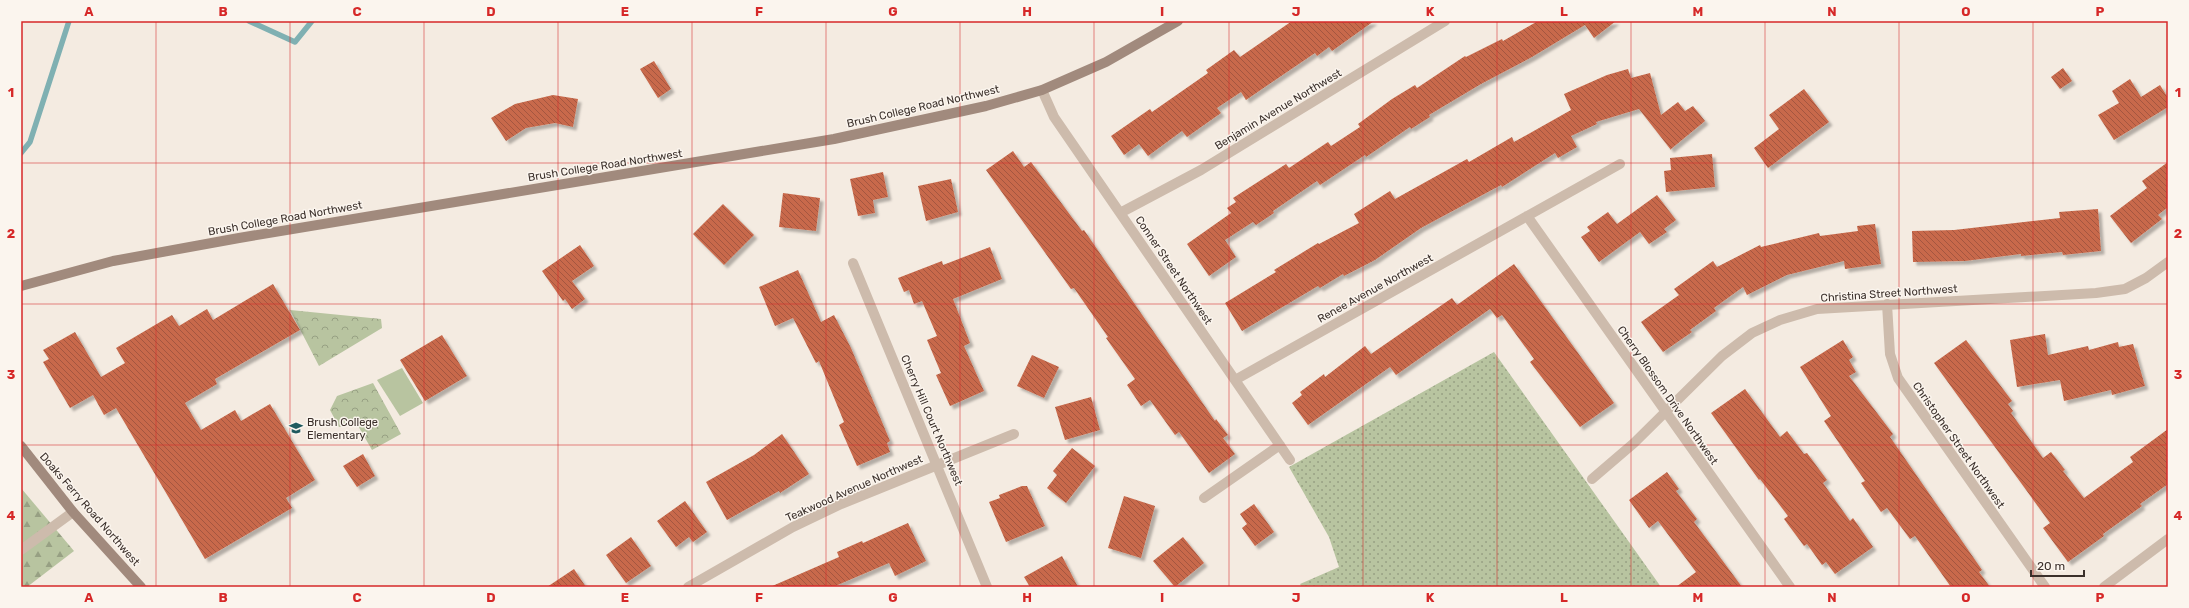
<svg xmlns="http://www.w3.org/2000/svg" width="2189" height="608" viewBox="0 0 2189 608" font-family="Rubik,sans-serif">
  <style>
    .grass { fill: url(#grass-dots) }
    .forest { fill: url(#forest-firs) }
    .park { fill: url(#park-crowns) }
    .pitch { fill: #b8c4a0 }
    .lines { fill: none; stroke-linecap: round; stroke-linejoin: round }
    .stream { stroke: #7fb0b2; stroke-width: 5.5 }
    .building { fill: url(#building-back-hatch); filter: url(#shadow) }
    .street { stroke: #cdbbac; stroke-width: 10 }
    .secondary { stroke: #a18a7d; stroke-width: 10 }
    .grid { fill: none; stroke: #d62828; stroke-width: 1; stroke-opacity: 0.55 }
    .labels { text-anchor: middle; stroke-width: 3; stroke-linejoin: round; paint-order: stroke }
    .street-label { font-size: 11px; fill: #3b302b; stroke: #fbf5ee }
    .poi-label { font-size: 11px; fill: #3b302b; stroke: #fbf5ee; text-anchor: start }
    .neatline { fill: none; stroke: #d62828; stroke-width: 1.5 }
    .grid-label { font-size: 13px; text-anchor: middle; font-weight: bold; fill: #d62828 }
  </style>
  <defs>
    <pattern id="grass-dots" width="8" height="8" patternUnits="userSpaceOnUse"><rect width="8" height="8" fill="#b8c4a0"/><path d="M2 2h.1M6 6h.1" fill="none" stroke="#97a083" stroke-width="1.8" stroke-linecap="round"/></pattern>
    <pattern id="forest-firs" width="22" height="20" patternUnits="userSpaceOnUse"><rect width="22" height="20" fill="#b8c4a0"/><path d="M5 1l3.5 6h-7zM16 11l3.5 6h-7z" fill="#97a083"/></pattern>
    <pattern id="park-crowns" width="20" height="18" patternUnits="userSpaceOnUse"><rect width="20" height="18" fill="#b8c4a0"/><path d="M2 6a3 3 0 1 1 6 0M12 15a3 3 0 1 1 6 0" fill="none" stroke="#97a083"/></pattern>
    <pattern id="building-back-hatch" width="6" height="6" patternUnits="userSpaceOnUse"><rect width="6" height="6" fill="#c8694b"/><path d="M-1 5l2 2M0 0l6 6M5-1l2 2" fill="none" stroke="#a4573f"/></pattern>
    <filter id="shadow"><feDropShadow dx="3.5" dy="3.5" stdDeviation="1" flood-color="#0004"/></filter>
  </defs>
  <rect width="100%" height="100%" fill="#f4ebe1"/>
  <path class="grass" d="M1494 352 1661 587H1302L1300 584 1339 567 1329 537 1289 467Z"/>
  <path class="forest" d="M21 488 74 551 27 587H21Z"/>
  <path class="park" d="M290 310 381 319 382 328 319 366Z
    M373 383 401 434 372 450 357 424 339 427 330 410 337 396Z"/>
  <path class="pitch" d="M402 368 423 403 400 416 377 380Z"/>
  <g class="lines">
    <path class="stream" d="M249 21 295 42 312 21
      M21 153 30 142 69 21"/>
  </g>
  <path class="building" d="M1292 21H1374L1332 51 1329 47 1317 56 1315 53 1246 100 1241 92 1217 108 1221 113 1187 137 1182 131 1148 156 1139 144 1124 155 1111 136 1150 109 1152 112 1208 73 1206 70 1234 50 1240 57Z
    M1538 21H1616L1594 38 1585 25 1532 57 1481 84 1429 115 1430 117 1411 129 1410 127 1366 157 1365 155 1320 185 1317 181 1273 211 1274 213 1256 225 1253 222 1225 240 1236 257 1209 276 1187 244 1231 213 1227 208 1236 202 1233 198 1286 164 1289 168 1328 142 1331 146 1360 127 1358 124 1392 99 1415 85 1417 88 1465 56 1466 57 1502 39 1503 41Z
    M654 61 671 89 658 98 640 69Z
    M2063 68 2072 81 2060 89 2051 77Z
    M1628 69 1631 78 1650 73 1661 115 1678 102 1685 111 1693 106 1705 121 1671 149V150L1639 109 1596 122 1597 124 1571 136 1577 147 1558 158 1555 153 1502 187 1501 185 1421 228 1375 260 1344 276 1343 274 1320 288 1318 286 1242 331 1225 303 1276 272 1274 270 1318 243 1319 244 1359 223 1354 214 1390 191 1395 199 1467 159 1469 162 1512 137 1514 142 1571 110 1564 94 1607 75Z
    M2130 79 2141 97 2160 85 2168 98V107L2114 140 2098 115 2119 103 2112 91Z
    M1804 89 1829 122 1768 168 1754 148 1779 129 1769 115Z
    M553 95 578 99 573 127 555 123 526 128 506 141 491 118 515 104Z
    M1013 151 1024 167 1031 162 1082 231 1084 230 1184 376 1215 421 1216 419 1228 435 1223 438 1235 454 1209 473 1179 432 1175 435 1150 400 1141 406 1127 385 1135 379 1106 338 1108 337 1074 288 1071 289 986 170Z
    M1712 154 1715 187 1666 192 1664 171 1671 170 1670 158Z
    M2168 162V207L2158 215 2162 219 2131 243 2110 216 2147 188 2142 181Z
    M883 172 888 197 873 200 875 213 858 216 850 179Z
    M951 179 958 212 926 221 918 186Z
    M783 193 820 198 816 231 779 227Z
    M1657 195 1676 220 1664 229 1667 232 1649 244 1640 232 1599 262 1581 237 1590 231 1587 227 1608 212 1617 224Z
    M723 204 754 235 724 265 693 234Z
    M2098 209 2101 251 2063 255 2062 252 2021 256V254L1965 261 1913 262 1912 231 1954 230 2060 218 2059 212Z
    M1875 224 1881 264 1845 269 1844 261 1787 275 1747 295 1743 287 1714 308 1716 311 1690 330 1692 332 1663 352 1641 322 1679 295 1674 289 1713 261 1717 267 1760 245 1761 247 1819 233 1820 236 1858 231 1857 226Z
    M580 245 594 266 572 281 585 299 572 309 565 299 563 301 542 271Z
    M990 247 1002 279 953 299 970 343 964 346 984 391 950 406 936 375 941 373 927 340 937 336 922 301 914 304 909 290 904 292 898 278 942 261 943 265Z
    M1514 264 1614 403 1580 427 1530 362 1534 359 1502 315 1497 318 1490 309 1396 375 1390 367 1308 425 1292 403 1302 395 1300 392 1324 374 1325 377 1365 346 1371 354 1452 298 1457 305Z
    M798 270 821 322 834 315 851 348 890 441 887 443 890 452 857 466 839 425 844 422 819 361 816 363 793 318 775 326 759 287Z
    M273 284 300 330 215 379 217 384 185 403 201 430 235 410 241 421 270 404 315 480 286 498 292 508 205 559 116 408 104 415 93 395 70 408 43 362 49 359 43 350 75 332 101 377 125 363 116 348 172 315 179 326 207 309 213 320Z
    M2045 334 2048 355 2088 346 2089 350 2118 342 2119 347 2133 344 2145 386 2112 395 2111 390 2064 401 2060 380 2017 387 2010 340Z
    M442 335 467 376 425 401 400 360Z
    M1843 340 1853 357 1849 360 1856 372 1849 376 1893 434 1890 437 1982 570 1979 572 1990 587H1951L1915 536 1910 539 1887 508 1881 512 1861 483 1865 481 1824 421 1831 416 1800 367Z
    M1966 340 2012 401 2008 404 2013 411 2011 413 2043 458 2051 452 2065 470 2063 471 2084 498 2133 462 2130 457 2168 429V484L2140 504 2142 506 2103 534 2104 536 2068 562 2043 528 2050 523 1934 363Z
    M1032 355 1059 367 1044 398 1017 386Z
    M1745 389 1780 437 1787 431 1804 454 1807 453 1827 480 1823 483 1850 521 1853 518 1873 547 1835 574 1826 562 1822 565 1807 544 1804 546 1784 519 1788 516 1760 479 1759 480 1711 413Z
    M1091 397 1100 430 1065 440 1055 407Z
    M782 434 809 474 780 493 779 491 727 520 706 482 754 455Z
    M1072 448 1095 466 1066 503 1047 488 1057 475 1053 471Z
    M363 454 375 476 357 487 343 466Z
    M1667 472 1679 489 1676 491 1697 519 1694 522 1742 587H1676L1696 572 1658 521 1649 528 1629 500Z
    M1022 486H1027L1045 526 1006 542 989 502 1000 498 999 495Z
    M1124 496 1155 506 1141 558 1108 548Z
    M685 501 707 532 693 542 689 537 676 547 657 521Z
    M1254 504 1274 532 1255 546 1242 528 1247 524 1240 514Z
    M908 523 926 561 895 576 889 563 833 587H770L839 557 837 552 862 541 863 543Z
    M631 537 651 566 626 583 606 555Z
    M1183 537 1204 563 1175 587 1153 561Z
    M1062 556 1078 587H1030L1024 577Z
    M574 569 586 587H547Z"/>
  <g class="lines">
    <path class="street" d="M1042 90 1054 117 1290 460
      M1120 213 1201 170 1445 21
      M1527 216 1790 587
      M853 263 987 587
      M1887 304 1890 354 1898 378 2045 587
      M1235 380 1620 164
      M1592 479 1634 443 1722 356 1752 333 1780 320 1817 309 2096 293 2125 289 2146 278 2168 262
      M1204 498 1280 445
      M21 550 73 512
      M688 587 793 527 841 504 1014 434
      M2104 587 2168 539"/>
    <path class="secondary" d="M21 286 113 261 239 238 834 139 986 106 1042 90 1106 62 1178 21
      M21 446 73 512 141 587"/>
  </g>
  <path class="grid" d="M156 21V587M290 21V587M424 21V587M558 21V587M692 21V587M826 21V587M960 21V587M1094 21V587M1229 21V587M1363 21V587M1497 21V587M1631 21V587M1765 21V587M1899 21V587M2033 21V587M21 163H2168M21 304H2168M21 445H2168"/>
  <defs>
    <g id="school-bare" transform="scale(1.08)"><path d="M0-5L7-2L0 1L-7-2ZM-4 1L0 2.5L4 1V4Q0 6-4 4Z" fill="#1f5a5e" stroke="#fbf5ee" stroke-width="2.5" paint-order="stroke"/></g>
  </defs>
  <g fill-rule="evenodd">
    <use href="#school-bare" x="296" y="428"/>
  </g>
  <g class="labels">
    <g class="street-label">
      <text transform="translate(923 106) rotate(-13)" y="4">Brush College Road Northwest</text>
      <text transform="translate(1278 109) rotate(-31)" y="4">Benjamin Avenue Northwest</text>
      <text transform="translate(605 165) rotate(-9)" y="4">Brush College Road Northwest</text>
      <text transform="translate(285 218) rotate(-10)" y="4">Brush College Road Northwest</text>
      <text transform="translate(1174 270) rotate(56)" y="4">Conner Street Northwest</text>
      <text transform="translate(1375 288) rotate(-29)" y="4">Renee Avenue Northwest</text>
      <text transform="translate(1889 293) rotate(-4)" y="4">Christina Street Northwest</text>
      <text transform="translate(1668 395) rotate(55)" y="4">Cherry Blossom Drive Northwest</text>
      <text transform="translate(932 420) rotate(67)" y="4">Cherry Hill Court Northwest</text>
      <text transform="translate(1959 445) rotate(55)" y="4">Christopher Street Northwest</text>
      <text transform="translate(854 488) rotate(-24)" y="4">Teakwood Avenue Northwest</text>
      <text transform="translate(90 509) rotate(49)" y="4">Doaks Ferry Road Northwest</text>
    </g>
    <g class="poi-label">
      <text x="307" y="426">Brush College<tspan x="307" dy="13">Elementary</tspan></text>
    </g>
  </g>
  <rect width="2189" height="608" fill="none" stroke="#fbf5ee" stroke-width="44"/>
  <path d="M2031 570v6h53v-6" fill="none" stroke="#3b302b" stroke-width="2"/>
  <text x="2037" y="570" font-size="12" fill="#3b302b" stroke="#fbf5ee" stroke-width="3" paint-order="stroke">20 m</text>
  <rect x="22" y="22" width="2145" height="564" class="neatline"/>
  <g class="grid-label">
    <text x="89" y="16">A</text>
    <text x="223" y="16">B</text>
    <text x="357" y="16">C</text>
    <text x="491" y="16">D</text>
    <text x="625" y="16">E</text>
    <text x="759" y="16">F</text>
    <text x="893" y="16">G</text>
    <text x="1027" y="16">H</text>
    <text x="1162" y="16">I</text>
    <text x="1296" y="16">J</text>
    <text x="1430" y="16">K</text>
    <text x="1564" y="16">L</text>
    <text x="1698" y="16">M</text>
    <text x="1832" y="16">N</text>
    <text x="1966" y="16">O</text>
    <text x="2100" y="16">P</text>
    <text x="11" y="97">1</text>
    <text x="2178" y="97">1</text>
    <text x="11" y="238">2</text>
    <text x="2178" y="238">2</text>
    <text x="11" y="379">3</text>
    <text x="2178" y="379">3</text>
    <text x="11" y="520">4</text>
    <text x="2178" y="520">4</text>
    <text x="89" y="602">A</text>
    <text x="223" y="602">B</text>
    <text x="357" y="602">C</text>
    <text x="491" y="602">D</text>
    <text x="625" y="602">E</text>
    <text x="759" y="602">F</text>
    <text x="893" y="602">G</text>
    <text x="1027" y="602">H</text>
    <text x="1162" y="602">I</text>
    <text x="1296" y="602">J</text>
    <text x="1430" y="602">K</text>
    <text x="1564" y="602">L</text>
    <text x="1698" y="602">M</text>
    <text x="1832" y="602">N</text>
    <text x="1966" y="602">O</text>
    <text x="2100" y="602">P</text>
  </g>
</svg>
